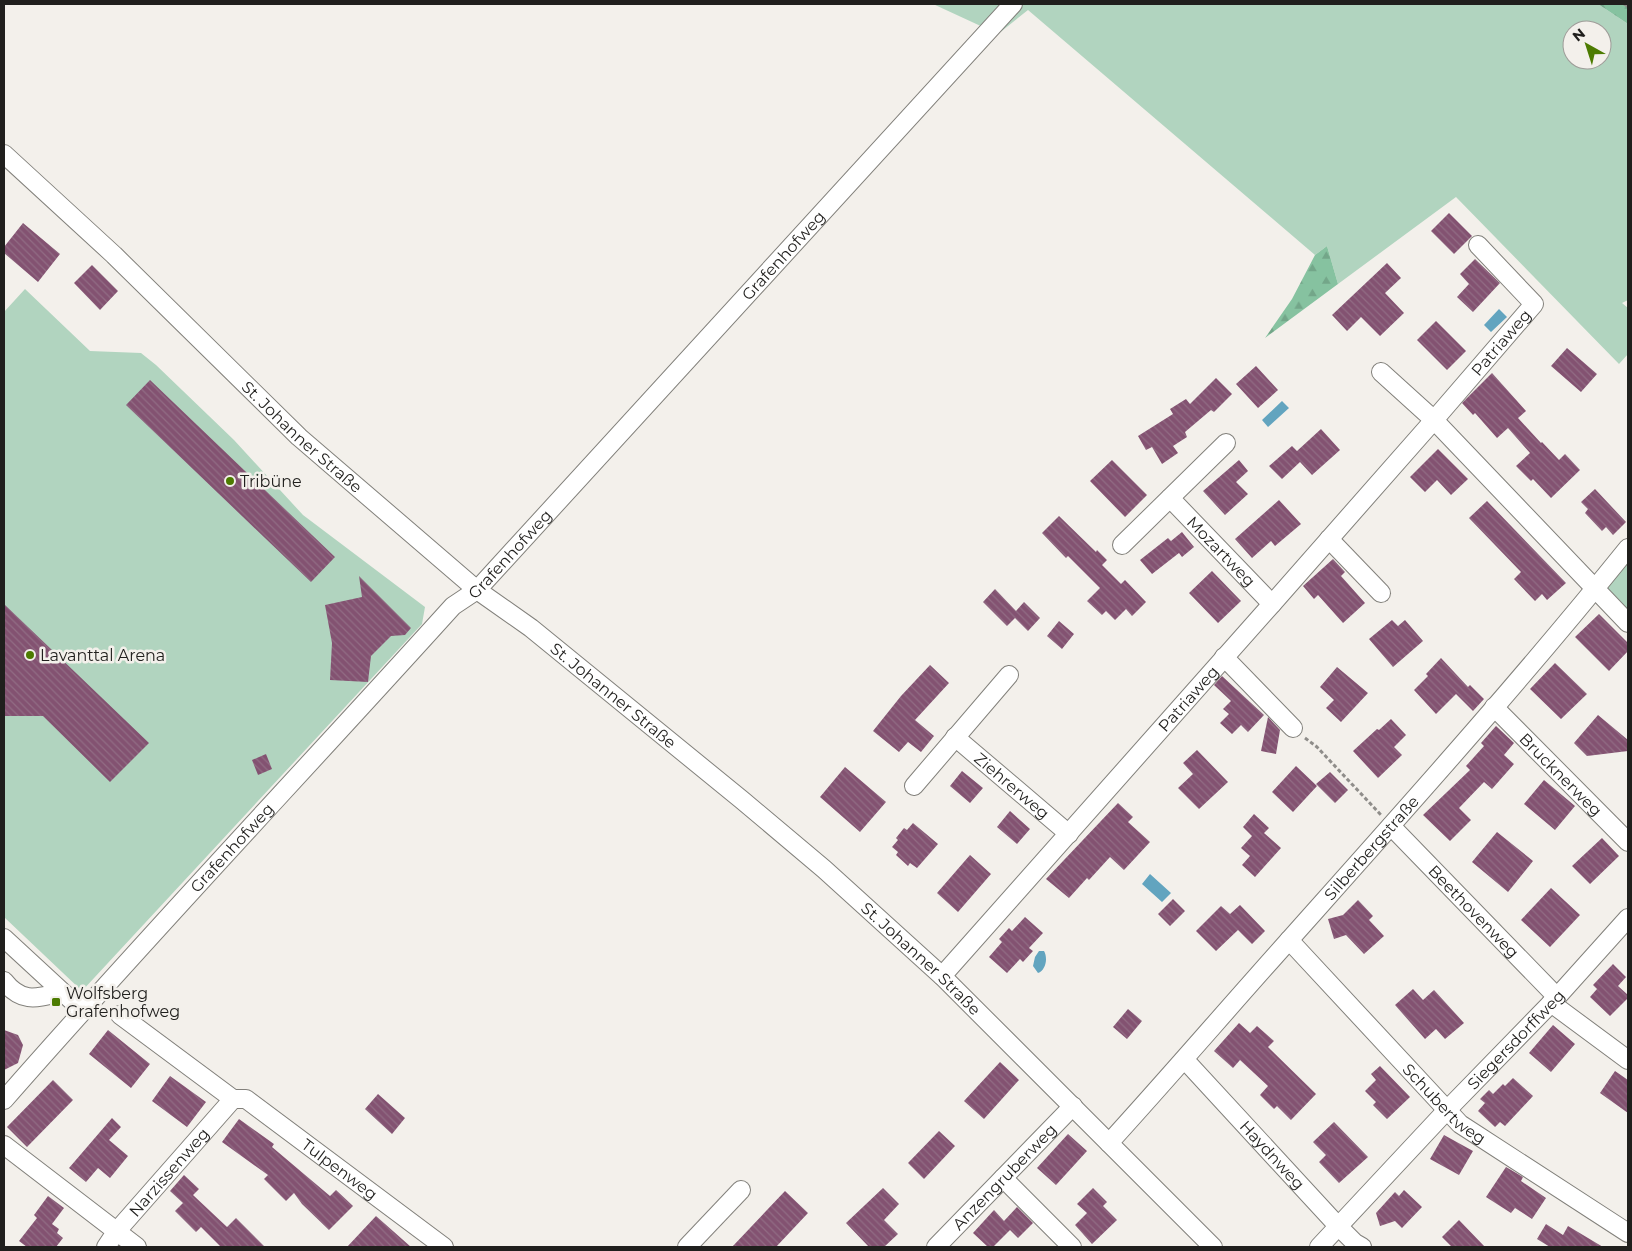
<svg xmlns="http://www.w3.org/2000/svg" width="1632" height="1251" viewBox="0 0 1632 1251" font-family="Montserrat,sans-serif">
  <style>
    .green { fill: #b1d4bf; fill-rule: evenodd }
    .forest { fill: url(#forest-firs) }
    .water { fill: #62a4bf }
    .building { fill: url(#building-back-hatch) }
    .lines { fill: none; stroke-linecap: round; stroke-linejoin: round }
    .minor-casing { stroke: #82807b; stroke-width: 20 }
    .path { stroke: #8f8d8a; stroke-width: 3; stroke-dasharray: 4 2.5; stroke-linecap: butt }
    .minor { stroke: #fff; stroke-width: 18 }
    .poi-dot { fill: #4c7b01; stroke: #f3f0eb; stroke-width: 2 }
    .labels { text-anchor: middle; stroke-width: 5; stroke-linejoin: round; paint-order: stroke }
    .street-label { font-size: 16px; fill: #201f1d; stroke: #f3f0eb }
    .poi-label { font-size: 16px; fill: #201f1d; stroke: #f3f0eb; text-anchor: start }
  </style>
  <defs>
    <pattern id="forest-firs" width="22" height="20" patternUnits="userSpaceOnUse" patternTransform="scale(1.25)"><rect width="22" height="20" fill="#86c2a0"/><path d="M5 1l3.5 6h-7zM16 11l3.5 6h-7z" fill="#73a689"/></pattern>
    <pattern id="building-back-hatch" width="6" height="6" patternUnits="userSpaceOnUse" patternTransform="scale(1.25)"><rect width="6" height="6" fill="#835271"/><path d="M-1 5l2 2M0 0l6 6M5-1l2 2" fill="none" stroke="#916c84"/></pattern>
  </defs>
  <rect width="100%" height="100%" fill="#f3f0eb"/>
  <path class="green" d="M933 4H1598L1628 24V300L1622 303 1628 308V354L1619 364 1456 197 1338 284 1327 246 1315 255 1028 10 998 34ZM1572 30H1602V60H1572Z
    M25 289 90 351 141 353 156 365 234 440 303 515 425 607 422 624 82 991 4 917V312Z
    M1628 555V615L1600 587Z"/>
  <path class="forest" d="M1598 4H1628V24Z
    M1327 246 1338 284 1265 338 1292 299 1315 255Z"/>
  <path class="water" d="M1499 309 1507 317 1491 332 1484 325Z
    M1282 401 1289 408 1268 427 1262 420Z
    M1150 874 1171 893 1162 902 1142 884Z
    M1039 951H1044C1048 958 1046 970 1038 973L1033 966 1035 957Z"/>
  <path class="building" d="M1449 213 1472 236 1454 254 1431 231Z
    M23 223 60 254 38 282 4 253V247Z
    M1475 259 1500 283 1473 312 1457 297 1469 284 1460 274Z
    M1387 263 1401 278 1385 293 1404 313 1380 336 1361 317 1347 331 1332 315Z
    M92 265 118 291 100 310 74 283Z
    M1436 321 1466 351 1447 370 1417 340Z
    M1567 348 1597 374 1581 392 1551 366Z
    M1256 366 1278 390 1258 408 1236 384Z
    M1492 373 1526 411 1518 418 1541 443 1542 442 1559 460 1565 454 1580 470 1551 498 1533 479 1531 481 1516 466 1530 453 1508 428 1497 438 1475 413 1473 415 1462 403Z
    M1216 378 1232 394 1214 412 1211 410 1185 432 1187 437 1173 446 1178 453 1162 464 1152 447 1146 450 1138 436 1173 414 1170 409 1186 399 1190 404Z
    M150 380 335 557 311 582 126 405Z
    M1321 429 1340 450 1312 475 1300 462 1282 479 1269 466 1292 446 1297 451Z
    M1438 449 1468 479 1451 495 1437 480 1425 492 1410 477Z
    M1112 460 1147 495 1125 517 1090 481Z
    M1239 460 1248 471 1236 482 1248 494 1225 515 1203 491Z
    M1595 489 1626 522 1613 535 1606 527 1602 531 1585 513 1588 509 1581 502Z
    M1279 500 1301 524 1275 546 1271 541 1252 558 1235 539Z
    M1487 501 1566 583 1547 600 1542 594 1535 601 1514 579 1521 572 1469 518Z
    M1059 516 1096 552 1097 550 1107 560 1102 565 1121 584 1125 580 1146 602 1132 616 1126 609 1115 620 1106 611 1102 615 1087 601 1100 588 1068 556 1066 558 1042 533Z
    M1182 532 1194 547 1182 557 1179 553 1152 574 1140 560 1168 538 1171 541Z
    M1333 559 1345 572 1341 576 1365 603 1343 623 1318 595 1314 599 1303 586Z
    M1212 571 1241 601 1218 623 1189 593Z
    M359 576 411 628 405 635 391 636 371 656 368 682 330 680 332 643 325 605 362 597Z
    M995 589 1016 611 1024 602 1040 618 1028 631 1015 618 1007 626 983 602Z
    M4 604 149 743 110 782 43 716H4Z
    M1599 614 1628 643V651L1609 671 1575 637Z
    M1392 620 1398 626 1405 620 1423 641 1393 667 1369 639Z
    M1059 621 1074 634 1062 649 1047 636Z
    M1441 658 1468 687 1470 685 1484 699 1473 711 1456 694 1436 714 1414 690 1428 676 1426 674Z
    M1555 663 1587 694 1561 719 1530 689Z
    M930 665 949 683 915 720 934 736 921 752 908 742 899 752 873 731 901 696Z
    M1337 667 1368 693 1341 722 1326 708 1334 700 1320 687Z
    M1222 676 1264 715 1248 732 1241 725 1232 734 1220 723 1229 714 1223 709 1231 701 1214 685Z
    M1598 715 1628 740V751L1587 756 1574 743Z
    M1268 717 1280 730 1276 754 1261 751Z
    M1391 719 1406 735 1394 747 1402 755 1378 778 1353 751 1377 729 1379 730Z
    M1496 726 1514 743 1504 755 1514 764 1492 789 1484 782 1459 808 1471 820 1450 841 1423 815 1470 770 1466 766 1484 746 1481 743Z
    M1197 750 1228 782 1199 809 1178 788 1193 774 1183 763Z
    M266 754 272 769 258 775 252 760Z
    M1296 766 1317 786 1293 812 1272 792Z
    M845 767 886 802 860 832 820 797Z
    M962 771 983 788 970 803 950 786Z
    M1330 772 1348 790 1335 803 1316 784Z
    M1544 780 1575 806 1555 830 1524 804Z
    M1118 803 1133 817 1128 822 1150 842 1124 870 1110 857 1089 880 1087 878 1069 898 1046 879Z
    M1010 811 1030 829 1017 844 997 827Z
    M1254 814 1269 828 1264 833 1281 848 1255 877 1242 865 1250 856 1241 848 1252 836 1243 827Z
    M913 823 938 844 917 868 910 863 908 866 896 855 898 852 892 847 898 840 896 838 904 828 907 830Z
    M1497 832 1533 861 1508 892 1472 862Z
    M1602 838 1619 856 1590 884 1572 866Z
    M970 855 991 874 958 912 937 893Z
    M1551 888 1580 915 1550 947 1521 920Z
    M1173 899 1185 911 1170 926 1158 914Z
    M1358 900 1373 916 1369 920 1384 936 1364 954 1346 935 1334 939 1328 919 1343 915Z
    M1240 905 1265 931 1252 944 1238 930 1216 951 1196 931 1221 906 1230 914Z
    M1025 917 1043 933 1029 948 1033 951 1023 962 1020 959 1007 973 989 957 1002 942 999 939 1009 928 1012 931Z
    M1613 964 1626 977 1618 986 1628 995V998L1610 1016 1590 997 1597 989 1593 985Z
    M1413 989 1423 1000 1434 990 1464 1023 1445 1039 1436 1029 1425 1039 1395 1005Z
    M1128 1009 1142 1021 1127 1039 1113 1027Z
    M1239 1023 1250 1033 1257 1026 1274 1041 1268 1047 1316 1094 1291 1120 1277 1106 1274 1109 1260 1095 1268 1086 1240 1060 1233 1068 1214 1051Z
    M1553 1025 1575 1044 1551 1072 1529 1053Z
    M4 1030 18 1035 23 1045 18 1063 4 1070Z
    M108 1030 150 1064 131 1088 89 1054Z
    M1000 1062 1019 1080 984 1119 964 1101Z
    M1380 1066 1410 1097 1387 1119 1373 1105 1376 1102 1365 1091 1376 1080 1371 1074Z
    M1615 1071 1628 1080V1113L1600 1093Z
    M170 1076 206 1102 187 1127 152 1101Z
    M1513 1078 1533 1096 1505 1126 1500 1122 1495 1127 1478 1111 1485 1103 1480 1099 1489 1090 1493 1094 1503 1084 1505 1086Z
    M53 1080 73 1100 27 1147 7 1127Z
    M378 1094 405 1118 392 1134 365 1109Z
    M112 1118 121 1127 109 1140 128 1156 110 1178 98 1168 86 1182 69 1168Z
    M239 1119 274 1144 272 1147 330 1196 336 1190 353 1206 329 1230 302 1204 294 1193 286 1201 264 1179 268 1175 222 1142Z
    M1334 1122 1368 1157 1339 1183 1319 1162 1326 1155 1313 1142Z
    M939 1131 955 1146 924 1179 908 1163Z
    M1068 1134 1087 1151 1056 1185 1037 1168Z
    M1444 1135 1473 1151 1459 1175 1430 1159Z
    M1506 1167 1523 1177 1521 1181 1546 1198 1532 1219 1515 1208 1511 1213 1486 1197Z
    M184 1175 199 1189 193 1195 227 1227 236 1218 265 1247H221L201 1227 196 1232 175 1211 183 1203 170 1191Z
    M883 1188 899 1204 884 1220 898 1234 884 1247H869L846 1223Z
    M1093 1188 1107 1202 1103 1206 1117 1220 1092 1244 1075 1225 1087 1213 1077 1204Z
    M1404 1190 1422 1207 1402 1228 1395 1221 1380 1226 1376 1213 1395 1192 1399 1196Z
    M785 1191 808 1213 776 1247H732Z
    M48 1196 64 1208 52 1224 59 1229 57 1233 63 1238 56 1247H27L19 1241 37 1218 34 1215Z
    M1017 1207 1033 1223 1018 1238 1010 1230 993 1247H988L973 1233 994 1210 1004 1221Z
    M376 1216 411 1247H347Z
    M1459 1220 1485 1247H1452L1442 1237Z
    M1546 1224 1563 1235 1568 1226 1603 1247H1550L1537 1239Z"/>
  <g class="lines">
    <g class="minor-casing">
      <g id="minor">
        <path id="s1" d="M4 154 114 255 299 437 477 590 531 628 742 800 824 869 942 976 1213 1247"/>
        <path id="s2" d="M1381 372 1434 420 1534 304 1478 245"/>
        <path id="s3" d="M1170 498 1272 604"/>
        <path d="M1329 539 1381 593"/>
        <path d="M1122 545 1226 443"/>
        <path d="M1224 657 1293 728"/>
        <path id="s4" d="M1494 707 1628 842"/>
        <path id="s5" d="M955 737 1069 834"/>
        <path d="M914 786 1009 675"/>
        <path id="s6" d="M1391 826 1557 997"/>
        <path d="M4 938 82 1010"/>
        <path id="s7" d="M1289 940 1460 1124 1628 1233"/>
        <path id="s8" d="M942 976 1272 604 1434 420 1628 623"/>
        <path d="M4 981C22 1004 37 998 62 992"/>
        <path d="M1551 1003 1628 1060"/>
        <path d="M120 1015 233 1099"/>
        <path id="s9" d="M1185 1060 1338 1226 1355 1243 1362 1247"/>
        <path id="s10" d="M233 1099H246L444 1247"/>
        <path id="s11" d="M4 1100C151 932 304 771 453 606L477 590 1013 4"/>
        <path id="s12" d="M1109 1143C1170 1076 1230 1006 1291 938 1405 810 1520 682 1628 548"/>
        <path d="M4 1145 137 1247"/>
        <path d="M1003 1178 1072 1247"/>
        <path id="s13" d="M106 1247 116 1232 233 1099"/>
        <path d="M687 1247 741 1190"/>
        <path id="s14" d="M936 1247 1073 1106"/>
        <path id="s15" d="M1319 1247 1447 1110 1557 997 1628 918"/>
      </g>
    </g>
    <path class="path" d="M1624 4 1628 6
      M1305 738 1317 747 1381 815"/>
    <use href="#minor" class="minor"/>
  </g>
  <g class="poi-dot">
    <circle cx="230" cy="481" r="5"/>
    <circle cx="30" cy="655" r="5"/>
    <rect x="51" y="997" width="10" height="10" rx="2.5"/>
  </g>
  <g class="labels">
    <g class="street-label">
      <text dy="6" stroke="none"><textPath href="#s11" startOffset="1150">Grafenhofweg</textPath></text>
      <text dy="6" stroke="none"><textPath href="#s2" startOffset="174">Patriaweg</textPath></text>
      <text dy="6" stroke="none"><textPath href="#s1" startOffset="411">St. Johanner Straße</textPath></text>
      <text dy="6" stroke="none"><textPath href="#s3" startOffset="74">Mozartweg</textPath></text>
      <text dy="6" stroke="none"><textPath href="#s11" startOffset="745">Grafenhofweg</textPath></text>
      <text dy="6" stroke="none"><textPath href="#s1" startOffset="816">St. Johanner Straße</textPath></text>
      <text dy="6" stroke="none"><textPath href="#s8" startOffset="371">Patriaweg</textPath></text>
      <text dy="6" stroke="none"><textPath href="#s4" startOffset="95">Brucknerweg</textPath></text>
      <text dy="6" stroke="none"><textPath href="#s5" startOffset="75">Ziehrerweg</textPath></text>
      <text dy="6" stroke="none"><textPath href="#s11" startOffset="340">Grafenhofweg</textPath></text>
      <text dy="6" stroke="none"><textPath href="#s12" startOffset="395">Silberbergstraße</textPath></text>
      <text dy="6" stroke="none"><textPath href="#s6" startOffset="119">Beethovenweg</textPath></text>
      <text dy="6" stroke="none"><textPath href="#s1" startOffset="1221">St. Johanner Straße</textPath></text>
      <text dy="6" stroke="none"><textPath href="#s15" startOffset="286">Siegersdorffweg</textPath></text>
      <text dy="6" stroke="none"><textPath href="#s7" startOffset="226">Schubertweg</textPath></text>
      <text dy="6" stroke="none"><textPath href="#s9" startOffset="129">Haydnweg</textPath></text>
      <text dy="6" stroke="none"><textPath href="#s10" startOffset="130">Tulpenweg</textPath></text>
      <text dy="6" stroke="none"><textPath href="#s13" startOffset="98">Narzissenweg</textPath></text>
      <text dy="6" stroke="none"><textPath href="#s14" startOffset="98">Anzengruberweg</textPath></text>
    </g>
    <g class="poi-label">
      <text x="240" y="487">Tribüne</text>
      <text x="40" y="661">Lavanttal Arena</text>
      <text x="66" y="999">Wolfsberg<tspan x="66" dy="18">Grafenhofweg</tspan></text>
    </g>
  </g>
  <rect width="1632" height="1251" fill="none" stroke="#201f1d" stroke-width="10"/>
  <g transform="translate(1587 45) rotate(321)"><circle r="24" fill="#f3f0eb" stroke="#9f9c99"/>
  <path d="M0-4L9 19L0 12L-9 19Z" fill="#4c7b01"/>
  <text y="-8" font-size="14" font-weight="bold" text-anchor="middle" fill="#201f1d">N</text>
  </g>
</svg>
